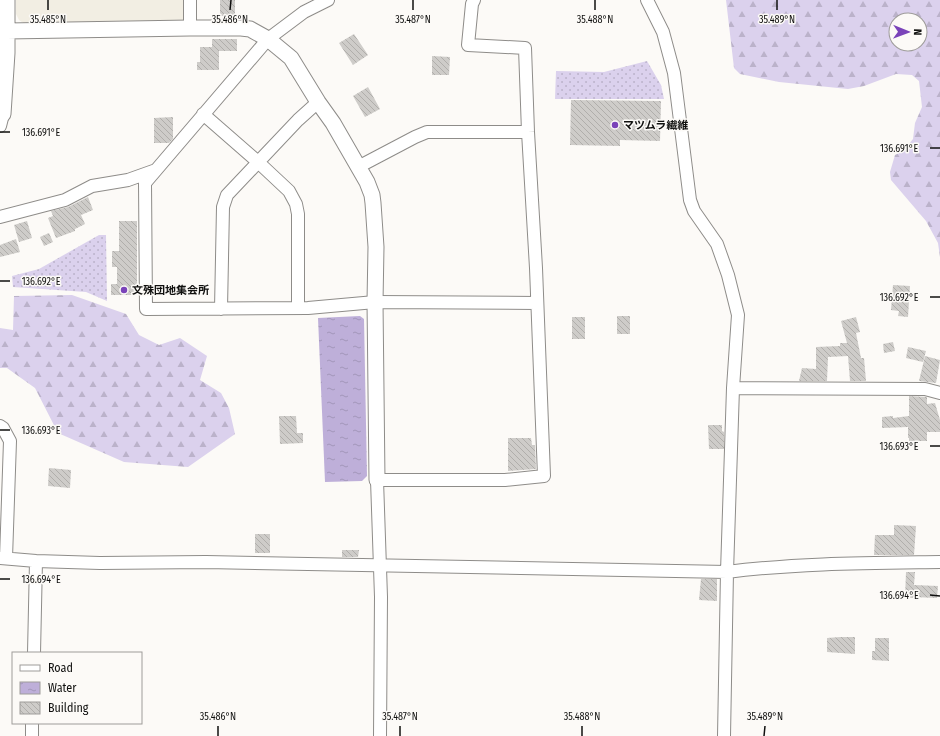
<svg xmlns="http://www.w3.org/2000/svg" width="940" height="736" viewBox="0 0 940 736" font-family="'Fira Sans Condensed','Noto Sans JP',sans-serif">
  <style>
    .built { fill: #f2eee3 }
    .grass { fill: url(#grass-dots) }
    .forest { fill: url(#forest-firs); fill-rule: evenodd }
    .water { fill: url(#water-ripples) }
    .building { fill: url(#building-back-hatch) }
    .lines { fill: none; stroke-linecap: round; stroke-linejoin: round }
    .minor-casing { stroke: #8e8c89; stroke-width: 14 }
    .tertiary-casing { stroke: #8e8c89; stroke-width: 17 }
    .minor { stroke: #fff; stroke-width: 12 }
    .tertiary { stroke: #fff; stroke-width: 15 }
    .ticks { fill: none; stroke: #10100f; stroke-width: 1.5 }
    .poi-dot { fill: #7a43b9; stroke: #fcfaf7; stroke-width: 1.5 }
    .labels { text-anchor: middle; stroke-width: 3; stroke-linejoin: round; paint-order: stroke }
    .poi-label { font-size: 11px; font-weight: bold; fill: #10100f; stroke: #fcfaf7; text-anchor: start }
    .ticks-label { font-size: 10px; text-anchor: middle; fill: #10100f; stroke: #fcfaf7; stroke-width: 3; stroke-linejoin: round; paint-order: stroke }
  </style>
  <defs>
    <pattern id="grass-dots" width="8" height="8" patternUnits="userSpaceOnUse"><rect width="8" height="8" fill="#dbd1ed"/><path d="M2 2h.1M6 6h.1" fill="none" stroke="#bbb2ca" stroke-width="1.8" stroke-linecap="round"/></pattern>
    <pattern id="forest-firs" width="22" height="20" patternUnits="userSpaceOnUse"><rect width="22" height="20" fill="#dbd1ed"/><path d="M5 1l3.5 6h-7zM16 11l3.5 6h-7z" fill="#bbb2ca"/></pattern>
    <pattern id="water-ripples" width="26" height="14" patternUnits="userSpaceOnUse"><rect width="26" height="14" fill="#beafd9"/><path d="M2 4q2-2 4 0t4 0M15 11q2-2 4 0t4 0" fill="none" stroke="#a296b9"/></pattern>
    <pattern id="building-back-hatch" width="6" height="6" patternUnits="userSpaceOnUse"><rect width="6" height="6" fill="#ceccc9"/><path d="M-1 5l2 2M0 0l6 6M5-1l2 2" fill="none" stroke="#b0aeab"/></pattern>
  </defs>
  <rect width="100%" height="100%" fill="#fcfaf7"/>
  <path class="built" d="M16 0H186L187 23 25 24 19 20 16 14Z"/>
  <path class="grass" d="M647 61 661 85 664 99H555L556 71 604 72Z
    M99 235H106L107 301 86 292 13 287 12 276 39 269Z"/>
  <path class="forest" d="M726 0H940V257L938 243 926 221 891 180 890 172 895 155 903 151 913 139 915 123 922 107 919 81 912 75 896 74 864 86 848 89 779 82 740 74 734 68ZM896 20H920V44H896Z
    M72 295 126 314 139 335 159 345 180 338 207 356 200 380 221 393 229 408 235 434 188 467 124 462 58 433 35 388 7 368H0V328L13 330 14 296Z"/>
  <path class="water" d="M360 316 364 319 367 476 362 481 325 482 318 318Z"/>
  <path class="building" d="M220 0H235V16H220Z
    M354 34 368 55 353 65 339 43Z
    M212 39H237V51H219V70H197V62H200V47H212Z
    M432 56 450 57 449 75H432Z
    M368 87 380 109 365 117 353 96Z
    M571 100 661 101 660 141 620 140V146L570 145Z
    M173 117V139L169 143H154V118Z
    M88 197 93 210 81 215 85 224 75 229V231L56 238 48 218 53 216 51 211 68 207Z
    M27 221 32 238 19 242 14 225Z
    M119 221H137V295H111V284H117V267H112V251H119Z
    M49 233 53 242 44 246 40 237Z
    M16 239 20 252 0 257V245Z
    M893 285 910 286 908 317 898 316 899 311 891 310Z
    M617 316H630V334H617Z
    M572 317H585V339H572Z
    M856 317 860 332 856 333 861 358H864L866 381H850L848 356 828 357 827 381H799L802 368 816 369V347L840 346V343H847L841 321Z
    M893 342 895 351 884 353 883 344Z
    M908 347 926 351 923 362 906 358Z
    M925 356 940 360 936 383 919 381Z
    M909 396 927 397V404L935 403 940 420V432H927V441H909V438H908V427L882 428V417L893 416V418L909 416Z
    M279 416H296L297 433H303V443L280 444Z
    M708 425H722V431L724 432V449H709Z
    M508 438H531L532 445H535L536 469 508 471Z
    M49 468 71 470 70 488 48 486Z
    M894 525 916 526 914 555H874L875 535H894Z
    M255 534H270V553H255Z
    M342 550H359L358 557H342Z
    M906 572H915L914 585 938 586 937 598 913 597V598H905Z
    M701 579H717V601L699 600Z
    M840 637H855V654L827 652V638Z
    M875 638H889V661L872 660V651H875Z"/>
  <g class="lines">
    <g class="minor-casing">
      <path id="minor" d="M190 0V28
        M328 0 304 12 268 39 145 183 146 309 308 308 375 302 537 303
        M647 0 663 32 674 73 690 200 694 211 717 244 728 275 738 315 733 388 727 572 724 736
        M203 114 258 162 289 191 296 204 298 214V307
        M0 126 3 114
        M358 167 415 137 427 132H528
        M0 217 65 200 92 186 128 180 156 170
        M221 309 223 207 227 195 298 120 318 102
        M733 388 925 389 940 393
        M0 426 3 428 10 441 6 558
        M0 558 36 561 100 563 206 562 727 572C798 563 869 563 940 562
        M34 653 36 561
        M32 736V723
        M380 736 381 597 377 480H505L544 476 536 268 528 132 525 48 468 45 472 4 474 0"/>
    </g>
    <g class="tertiary-casing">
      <path id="tertiary" d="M7 31 190 28H241L250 29 268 39 291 58 318 102 333 123 367 182 372 195 373 203 376 247 375 302 377 480
        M3 114 7 53V0"/>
    </g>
    <use href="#minor" class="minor"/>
    <use href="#tertiary" class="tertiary"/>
  </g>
  <path class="ticks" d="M48 10V0M230 10 231 0M413 10V0M595 10V0M777 10V0M0 132H10M930 148H940M0 281H10M930 297H940M0 430H10M930 446H940M0 579H10M930 595 940 596M218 736V726M400 736V726M582 736V726M764 736 765 726"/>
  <g class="poi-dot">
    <circle cx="615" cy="125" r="4"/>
    <circle cx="124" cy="290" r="4"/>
  </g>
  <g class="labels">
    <g class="poi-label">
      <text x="623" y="129">マツムラ繊維</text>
      <text x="132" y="294">文殊団地集会所</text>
    </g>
  </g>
  <g class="ticks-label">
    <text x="48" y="23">35.485°N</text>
    <text x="230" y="23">35.486°N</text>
    <text x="413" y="23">35.487°N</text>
    <text x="595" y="23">35.488°N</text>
    <text x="777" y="23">35.489°N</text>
    <text x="41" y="136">136.691°E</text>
    <text x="899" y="152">136.691°E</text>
    <text x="41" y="285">136.692°E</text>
    <text x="899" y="301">136.692°E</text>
    <text x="41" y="434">136.693°E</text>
    <text x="899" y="450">136.693°E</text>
    <text x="41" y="583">136.694°E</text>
    <text x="899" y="599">136.694°E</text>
    <text x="218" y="720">35.486°N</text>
    <text x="400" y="720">35.487°N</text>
    <text x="582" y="720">35.488°N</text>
    <text x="765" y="720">35.489°N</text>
  </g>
  <rect x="12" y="652" width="130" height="72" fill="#fcfaf7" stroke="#9e9c9a"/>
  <rect x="20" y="665" width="20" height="6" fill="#ffffff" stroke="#9e9c9a"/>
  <text x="48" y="672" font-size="12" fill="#10100f">Road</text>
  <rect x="20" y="682" width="20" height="12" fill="url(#water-ripples)" stroke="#9e9c9a"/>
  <text x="48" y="692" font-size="12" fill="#10100f">Water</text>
  <rect x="20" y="702" width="20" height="12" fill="url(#building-back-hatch)" stroke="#9e9c9a"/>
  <text x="48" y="712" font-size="12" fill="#10100f">Building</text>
  <g transform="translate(908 32) rotate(91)"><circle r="19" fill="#fcfaf7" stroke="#9e9c9a"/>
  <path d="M0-3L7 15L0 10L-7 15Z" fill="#7a43b9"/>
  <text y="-6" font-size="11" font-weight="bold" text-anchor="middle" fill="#10100f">N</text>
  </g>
</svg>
